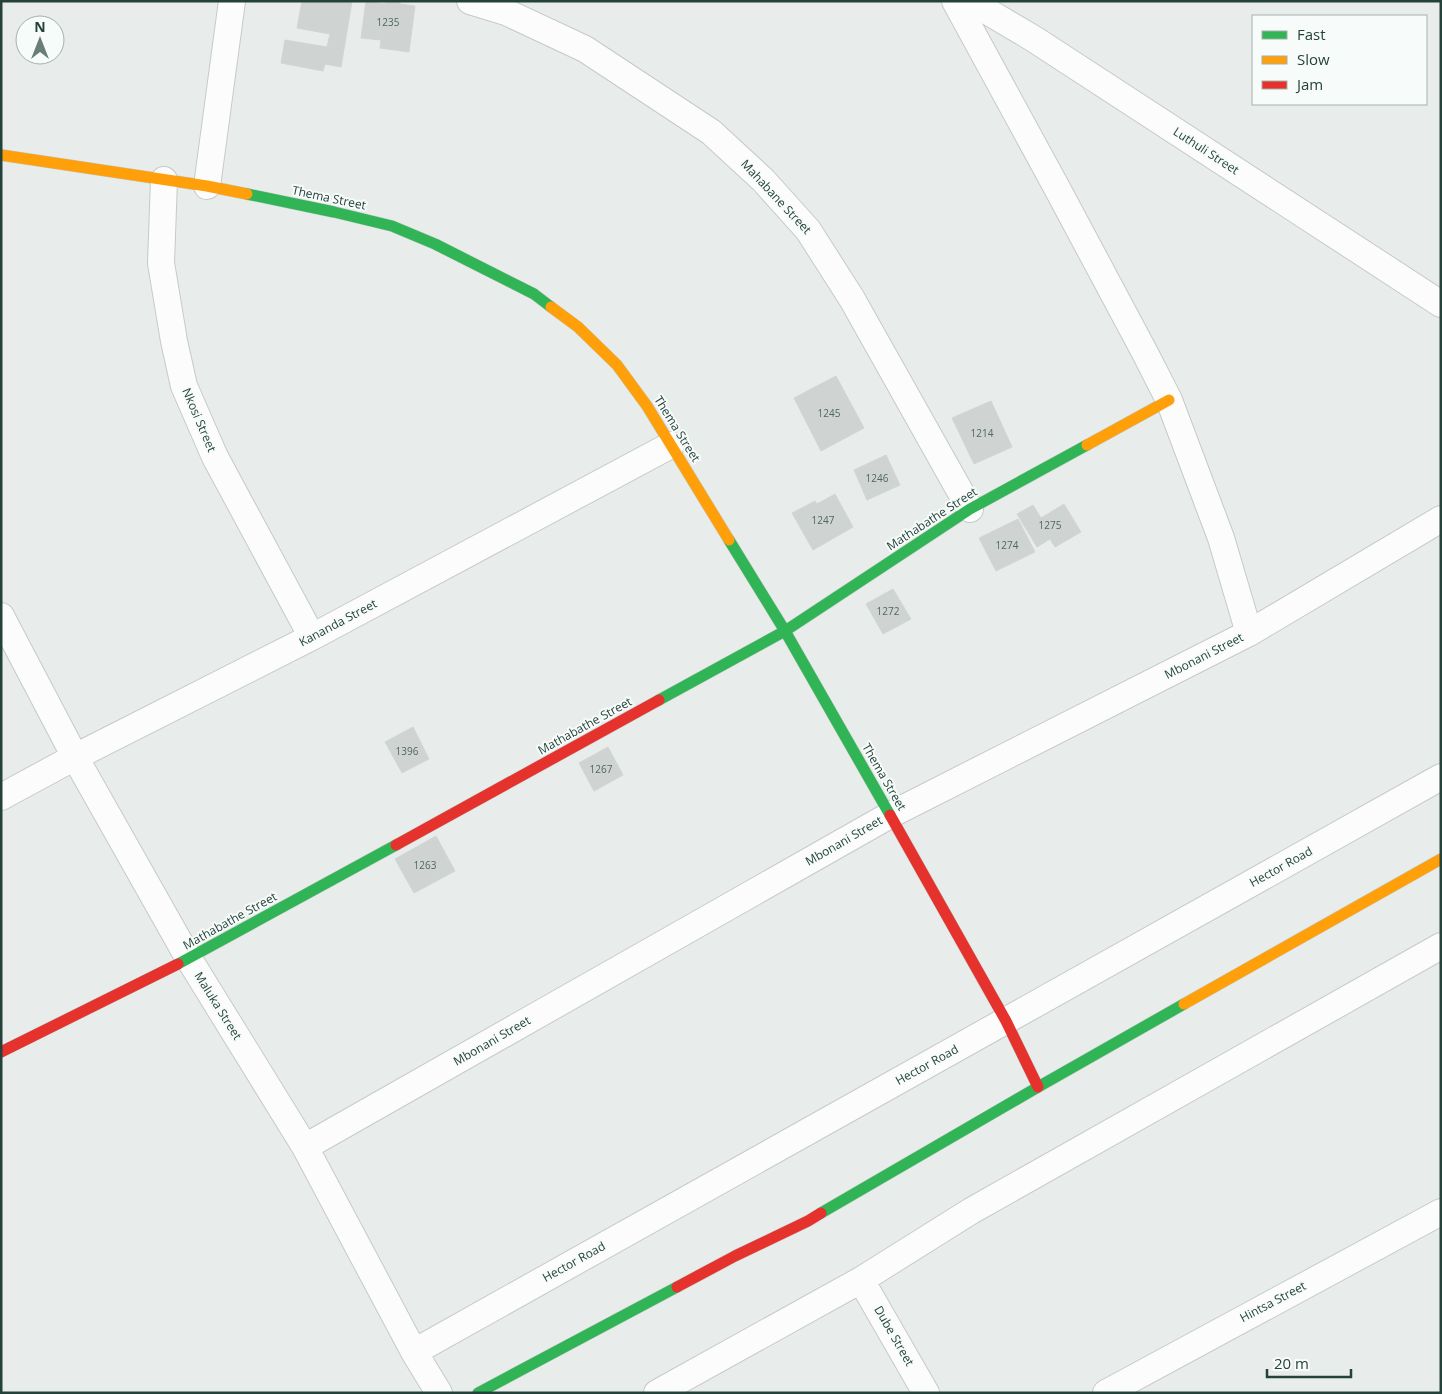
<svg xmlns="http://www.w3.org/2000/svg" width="1442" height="1394" viewBox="0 0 1442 1394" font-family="'Open Sans',sans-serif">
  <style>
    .building { fill: #cfd4d2; stroke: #d1d6d4 }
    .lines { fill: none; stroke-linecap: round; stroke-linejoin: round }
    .street-casing { stroke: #c5cac8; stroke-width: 28 }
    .fast-casing { stroke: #c3cbc8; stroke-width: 12 }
    .slow-casing { stroke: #c3cbc8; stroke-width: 12 }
    .jam-casing { stroke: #c3cbc8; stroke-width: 12 }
    .street { stroke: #fcfcfc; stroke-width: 26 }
    .fast { stroke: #30b455; stroke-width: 11 }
    .slow { stroke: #ff9f0a; stroke-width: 11 }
    .jam { stroke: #e5322d; stroke-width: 11 }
    .labels { text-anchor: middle; stroke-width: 4; stroke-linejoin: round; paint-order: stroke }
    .number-label { font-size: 10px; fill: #506761 }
    .street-label { font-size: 12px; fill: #24423a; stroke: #f7fbf9 }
  </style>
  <rect width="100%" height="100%" fill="#e8edeb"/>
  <path class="building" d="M302 1H352L341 67 325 64 323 71 281 63 285 40 327 47 330 34 297 28Z
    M366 1 385 4 386 1H400V4L415 6 409 52 380 48 381 40 361 38Z
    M836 376 864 428 821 451 794 398Z
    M991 401 1012 447 974 464 952 418Z
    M886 455 900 485 867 500 854 470Z
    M835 494 853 527 813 550 792 513 815 501 817 504Z
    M1064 504 1081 532 1055 547 1050 539 1037 547 1017 514 1033 505 1041 518Z
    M1018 519 1035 552 996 571 979 538Z
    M893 589 911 619 883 634 866 604Z
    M413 727 429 759 402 773 385 742Z
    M608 747 623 775 594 791 579 763Z
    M436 836 455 871 414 893 395 859Z"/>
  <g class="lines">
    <g class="street-casing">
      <path id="street" d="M470 1 506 12 585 49 711 132 763 180 808 230 852 299 970 509
        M955 1 1058 190 1145 353 1169 400 1221 538 1249 633
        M970 1 1034 39 1441 304
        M164 180 161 263 174 341 184 386 215 457 312 637
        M207 186 232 1
        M1 616 75 757 189 959 305 1147 414 1352 439 1393
        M1 797 75 757 312 637 671 445
        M305 1147 890 815 1249 633 1441 519
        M861 1280 926 1393
        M414 1352 1441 777
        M657 1393 861 1280 971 1211 1441 946
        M1106 1393 1441 1212"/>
    </g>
    <g class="fast-casing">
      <path id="fast" d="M247 194 334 212 392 226 435 244 534 294 551 307
        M729 540 785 631 890 815
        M659 700 785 631 970 509 1087 445
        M178 964 396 845
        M821 1213 1038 1087 1184 1004
        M478 1393 677 1287"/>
    </g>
    <g class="slow-casing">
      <path id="slow" d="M1 155 207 186 247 194
        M551 307 578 327 617 365 647 406 729 540
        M1087 445 1169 400
        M1184 1004 1441 859"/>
    </g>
    <g class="jam-casing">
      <path id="jam" d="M890 815 1006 1021 1038 1087
        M396 845 659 700
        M1 1052 178 964
        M677 1287 735 1256 808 1221 821 1213"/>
    </g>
    <use href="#street" class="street"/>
    <use href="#fast" class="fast"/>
    <use href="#slow" class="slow"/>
    <use href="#jam" class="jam"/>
  </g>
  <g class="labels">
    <g class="number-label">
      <text x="388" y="26">1235</text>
      <text x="829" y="417">1245</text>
      <text x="982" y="437">1214</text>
      <text x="877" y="482">1246</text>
      <text x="823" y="524">1247</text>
      <text x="1050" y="529">1275</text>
      <text x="1007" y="549">1274</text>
      <text x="888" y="615">1272</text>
      <text x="407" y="755">1396</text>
      <text x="601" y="773">1267</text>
      <text x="425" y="869">1263</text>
    </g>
    <g class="street-label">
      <text transform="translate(1206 151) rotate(33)" y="4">Luthuli Street</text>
      <text transform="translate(776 197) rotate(47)" y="4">Mahabane Street</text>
      <text transform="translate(329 198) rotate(12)" y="4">Thema Street</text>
      <text transform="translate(199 420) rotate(67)" y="4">Nkosi Street</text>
      <text transform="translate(677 429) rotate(58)" y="4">Thema Street</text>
      <text transform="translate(932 519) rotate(-33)" y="4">Mathabathe Street</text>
      <text transform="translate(338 623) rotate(-28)" y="4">Kananda Street</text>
      <text transform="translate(1204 656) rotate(-27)" y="4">Mbonani Street</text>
      <text transform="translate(585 726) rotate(-29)" y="4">Mathabathe Street</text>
      <text transform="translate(884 777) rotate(60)" y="4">Thema Street</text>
      <text transform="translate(844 841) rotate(-30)" y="4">Mbonani Street</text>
      <text transform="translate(1281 867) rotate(-29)" y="4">Hector Road</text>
      <text transform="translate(230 921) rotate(-29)" y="4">Mathabathe Street</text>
      <text transform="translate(218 1006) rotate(58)" y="4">Maluka Street</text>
      <text transform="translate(492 1041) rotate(-30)" y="4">Mbonani Street</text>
      <text transform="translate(927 1065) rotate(-29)" y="4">Hector Road</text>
      <text transform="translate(574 1262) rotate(-29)" y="4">Hector Road</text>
      <text transform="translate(1273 1302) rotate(-28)" y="4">Hintsa Street</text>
      <text transform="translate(894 1336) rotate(60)" y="4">Dube Street</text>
    </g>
  </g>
  <rect width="1442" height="1394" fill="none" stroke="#24423a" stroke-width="5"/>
  <rect x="1252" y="15" width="175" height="90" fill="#f7fbf9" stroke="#a3b1ad"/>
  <rect x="1262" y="31" width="25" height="8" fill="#30b455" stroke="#a3b1ad"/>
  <text x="1297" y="40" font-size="15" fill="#24423a">Fast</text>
  <rect x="1262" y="56" width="25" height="8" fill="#ff9f0a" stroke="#a3b1ad"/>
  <text x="1297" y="65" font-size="15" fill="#24423a">Slow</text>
  <rect x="1262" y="81" width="25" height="8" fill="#e5322d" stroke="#a3b1ad"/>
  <text x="1297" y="90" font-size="15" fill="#24423a">Jam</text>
  <g transform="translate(40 40)"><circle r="24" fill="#f7fbf9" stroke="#a3b1ad"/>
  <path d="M0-4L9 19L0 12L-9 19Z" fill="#697e78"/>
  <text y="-8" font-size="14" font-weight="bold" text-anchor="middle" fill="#24423a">N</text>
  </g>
  <path d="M1267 1369v8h84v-8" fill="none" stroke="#24423a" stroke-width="2.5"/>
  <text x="1274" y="1369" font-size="15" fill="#24423a" stroke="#f7fbf9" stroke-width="4" paint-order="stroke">20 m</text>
</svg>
